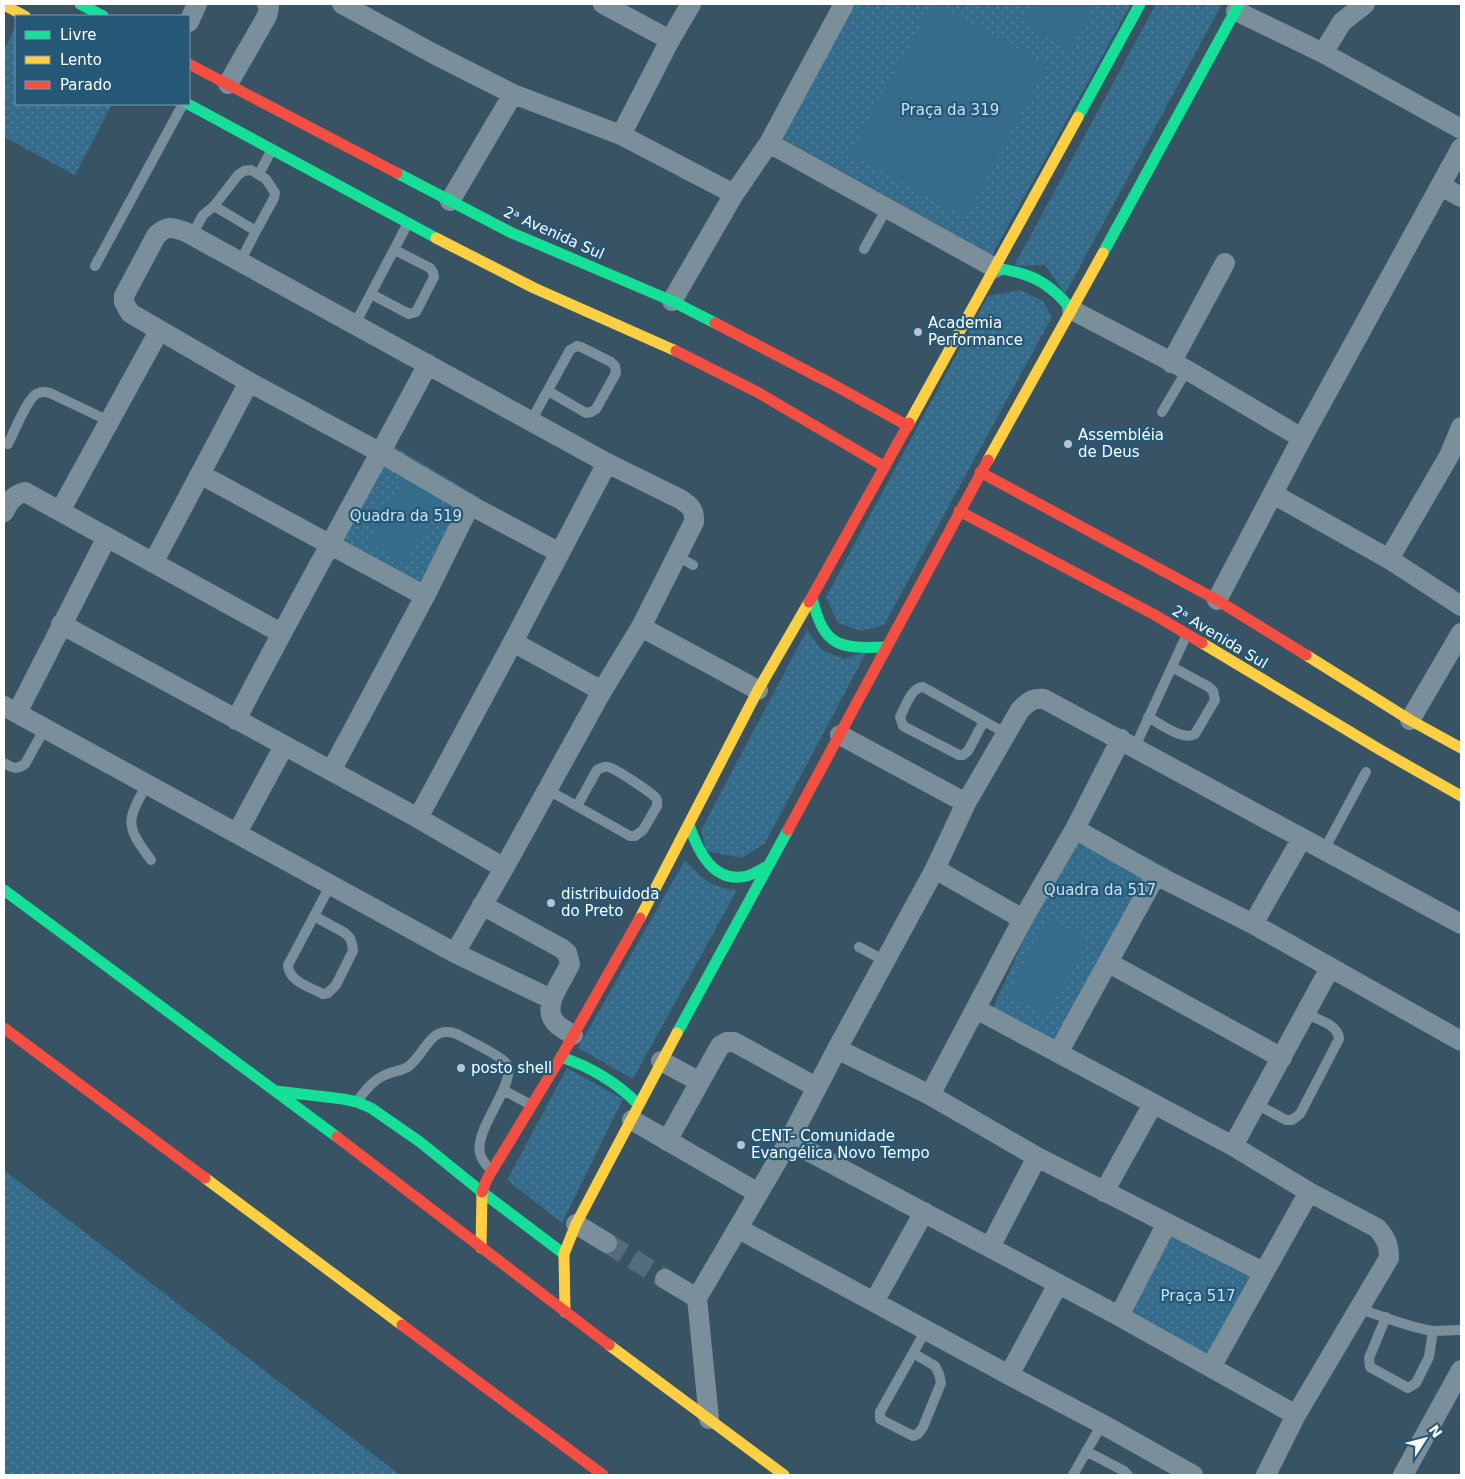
<svg xmlns="http://www.w3.org/2000/svg" width="1465" height="1479" viewBox="0 0 1465 1479" font-family="'DejaVu Sans',sans-serif">
  <style>
    .green { fill: url(#green-dots) }
    .pitch { fill: #366c8b }
    .lines { fill: none; stroke-linecap: round; stroke-linejoin: round }
    .street-tunnel { stroke: #556d7b; stroke-width: 20; stroke-dasharray: 20 10; stroke-linecap: butt }
    .lane { stroke: #7b8f9b; stroke-width: 10 }
    .street { stroke: #7b8f9b; stroke-width: 20 }
    .fast { stroke: #16e098; stroke-width: 11 }
    .slow { stroke: #ffcf43; stroke-width: 11 }
    .jam { stroke: #f24e42; stroke-width: 11 }
    .poi-dot { fill: #b9c3c9; stroke: #255776; stroke-width: 2 }
    .labels { text-anchor: middle; stroke-width: 4.5; stroke-linejoin: round; paint-order: stroke }
    .park-label { font-size: 15px; fill: #c8e3f2; stroke: #255776 }
    .street-label { font-size: 15px; fill: #fff; stroke: #255776 }
    .poi-label { font-size: 15px; fill: #fff; stroke: #255776; text-anchor: start }
  </style>
  <defs>
    <pattern id="green-dots" width="8" height="8" patternUnits="userSpaceOnUse" patternTransform="scale(1.25)"><rect width="8" height="8" fill="#366c8b"/><path d="M2 2h.1M6 6h.1" fill="none" stroke="#54829c" stroke-width="1.8" stroke-linecap="round"/></pattern>
  </defs>
  <rect width="100%" height="100%" fill="#375364"/>
  <path class="green" d="M845 4H1131L992 255 773 133Z
    M1156 4H1222L1065 294 1045 265 1014 266Z
    M14 30 16 31V104H112L75 175 4 137V49Z
    M1020 290 1043 301 1052 317 884 625 861 631 838 623 826 597 988 296Z
    M385 441 480 498 431 590 331 537Z
    M807 630 822 650 844 659 867 651 765 843 742 858 706 851 701 830Z
    M1078 821 1169 869 1064 1048 992 1010Z
    M685 860C701 878 712 888 737 890L633 1079 578 1048Z
    M567 1068 623 1099 562 1223 507 1180Z
    M4 1170 400 1475H4Z
    M1169 1227 1264 1275 1218 1361 1125 1311Z"/>
  <path class="pitch" d="M932 4H936L1048 65 965 217 850 154Z
    M1034 4H1096L1070 50 1023 23Z
    M404 479 441 501 405 564 368 542Z
    M1048 918 1088 939 1047 1016 1007 995Z"/>
  <g class="lines">
    <path class="street-tunnel" d="M607 1243 665 1279"/>
    <path class="lane" d="M259 174 271 151
      M192 235 203 215 214 206 238 175 244 171 251 170 266 179 275 193 274 198 256 231 214 206
      M864 249 887 208
      M240 262 256 231
      M95 266 183 104
      M371 294 409 314 416 312 434 277 433 272 430 268 395 250
      M355 324 408 223
      M1162 412 1187 370
      M531 421 570 350 577 346 581 347 611 362 615 366 616 373 596 409 591 412 586 413 548 391
      M8 444C14 432 26 402 35 395 40 391 45 392 50 393L109 421
      M677 556 693 565
      M1148 717C1160 724 1183 741 1195 734L1215 700 1213 691 1209 687 1172 667
      M984 721 968 751 963 755H959L903 726 900 717C905 708 911 687 923 687L1007 734
      M1135 747 1187 634
      M4 763C12 768 16 770 25 764L45 728
      M147 784C126 822 125 825 151 860
      M548 790 630 836H635L643 830 657 806C657 803 658 801 656 798 652 793 615 768 608 767 604 766 601 768 597 770L577 806
      M1324 850 1366 772
      M314 916 345 933 350 938 352 944 353 951 336 985 328 993 323 994C310 987 289 982 288 965L331 884
      M859 947 885 961
      M503 1090 531 1105
      M358 1100C367 1088 375 1078 390 1073 396 1071 404 1070 409 1066 426 1053 430 1024 457 1034 467 1040 500 1055 506 1063 519 1081 474 1128 480 1153 481 1159 485 1164 490 1169
      M1256 1104 1286 1120H1292L1300 1114 1339 1039C1339 1025 1317 1019 1306 1014
      M1359 1309C1383 1316 1408 1327 1433 1331L1429 1357 1416 1383 1408 1388 1370 1367 1369 1358 1386 1317
      M1433 1331 1461 1330
      M913 1353 935 1366 939 1374 941 1383 923 1427 918 1434 913 1436 880 1419V1412L926 1330
      M1086 1451 1124 1471 1128 1475
      M1073 1475 1102 1424"/>
    <path class="street" d="M342 4 434 54 513 94 621 135 734 194
      M603 4 670 40
      M1236 11 1323 53 1461 129
      M189 22 197 4
      M1323 53 1342 22 1365 4
      M228 84 267 16 269 7 267 4
      M621 135 670 40 691 4
      M769 143 995 268
      M1441 186 1461 197
      M450 201 513 94
      M672 301 734 194 769 143 844 4
      M1072 310 1187 370 1302 438
      M1171 363 1225 263
      M200 474 425 596
      M1273 494 1389 559 1461 606
      M60 511 159 331
      M4 512C9 502 13 495 25 492L281 633
      M1389 559 1449 456 1461 427
      M153 563 249 382
      M1217 600 1302 438 1461 148
      M61 624 418 818 504 868
      M641 627 758 690
      M513 642 602 691
      M4 706 455 953 551 999
      M17 713 107 537
      M236 720C298 600 365 483 428 364
      M1410 720 1461 633
      M840 735 966 803
      M331 771 425 596 470 505
      M418 818 513 642 607 463
      M1075 829 1156 875 1253 924 1461 1041
      M237 833 284 746
      M935 869 1023 919
      M482 905 561 948 567 953 570 964C563 981 542 1004 554 1021 558 1027 567 1031 573 1035
      M1253 924 1302 838
      M455 953 504 868 602 691 641 627 694 522C695 510 690 505 680 499L607 463 186 232C173 227 166 225 156 236L124 296V302L130 313 249 382 381 453 470 505 560 553
      M1109 963 1282 1058
      M976 1009 1233 1146 1309 1192 1377 1228C1386 1238 1389 1245 1389 1258L1296 1415 1266 1475
      M837 1049 930 1095 1037 1157 1263 1272
      M1058 1053 1156 875
      M661 1061 700 1082
      M930 1095 1023 919 1075 829 1121 739
      M632 1120 758 1193
      M667 1141 720 1046 727 1042H734L816 1087
      M789 1141 1119 1316 1296 1415
      M1233 1146 1330 968
      M1104 1192 1153 1104
      M576 1224 607 1243
      M739 1229 1009 1375 1102 1424 1193 1475
      M990 1247 1037 1157
      M665 1279 697 1298
      M874 1302 924 1212
      M1119 1316 1167 1223
      M1211 1367 1309 1192
      M1009 1375 1058 1284
      M709 1419 697 1298 789 1141 837 1049 935 869 966 803 1020 710C1028 702 1032 698 1044 699L1461 924
      M1403 1475 1461 1370"/>
    <path class="fast" d="M80 4 103 16
      M188 104 436 238
      M1078 117 1140 4
      M397 173 510 232 672 301 715 323
      M1103 253 1239 4
      M995 268C1031 273 1049 282 1072 310
      M812 598C824 647 839 649 886 647
      M689 825C698 851 713 884 747 876 754 874 761 869 768 866
      M4 890 337 1137
      M677 1033 788 830
      M561 1057C591 1067 615 1081 638 1104
      M276 1091 343 1099 357 1102 371 1108 420 1142 482 1192 564 1254"/>
    <path class="slow" d="M4 5 25 16
      M436 238 534 288 676 351
      M909 423 1078 117
      M988 460 1103 253
      M1202 643 1382 751 1461 796
      M1306 655 1410 720 1461 748
      M640 918 758 690 809 602
      M205 1178 402 1325
      M481 1248 482 1192
      M565 1312 564 1254 576 1224 677 1033
      M609 1345 784 1475"/>
    <path class="jam" d="M189 64 397 173
      M715 323 834 385 908 426
      M676 351 759 393 885 467
      M980 472 1217 600 1306 655
      M959 511 1153 614 1202 643
      M809 602 909 423
      M788 830 988 460
      M4 1028 205 1178
      M337 1137 609 1345
      M482 1192 487 1179 561 1057 640 918
      M402 1325 603 1475"/>
  </g>
  <g class="poi-dot">
    <circle cx="918" cy="332" r="5"/>
    <circle cx="1068" cy="444" r="5"/>
    <circle cx="551" cy="903" r="5"/>
    <circle cx="461" cy="1068" r="5"/>
    <circle cx="741" cy="1145" r="5"/>
  </g>
  <g class="labels">
    <g class="park-label">
      <text x="950" y="115">Praça da 319</text>
      <text x="406" y="521">Quadra da 519</text>
      <text x="1100" y="895">Quadra da 517</text>
      <text x="1198" y="1301">Praça 517</text>
    </g>
    <g class="street-label">
      <text transform="translate(554 233) rotate(24)" y="5">2ᵃ Avenida Sul</text>
      <text transform="translate(1220 637) rotate(31)" y="5">2ᵃ Avenida Sul</text>
    </g>
    <g class="poi-label">
      <text x="928" y="328">Academia<tspan x="928" dy="17">Performance</tspan></text>
      <text x="1078" y="440">Assembléia<tspan x="1078" dy="17">de Deus</tspan></text>
      <text x="561" y="899">distribuidoda<tspan x="561" dy="17">do Preto</tspan></text>
      <text x="471" y="1073">posto shell</text>
      <text x="751" y="1141">CENT- Comunidade<tspan x="751" dy="17">Evangélica Novo Tempo</tspan></text>
    </g>
  </g>
  <rect width="1465" height="1479" fill="none" stroke="#ffffff" stroke-width="10"/>
  <rect x="15" y="15" width="175" height="90" fill="#255776" stroke="#7c9aad"/>
  <rect x="25" y="31" width="25" height="8" fill="#16e098" stroke="#7c9aad"/>
  <text x="60" y="40" font-size="15" fill="#ffffff">Livre</text>
  <rect x="25" y="56" width="25" height="8" fill="#ffcf43" stroke="#7c9aad"/>
  <text x="60" y="65" font-size="15" fill="#ffffff">Lento</text>
  <rect x="25" y="81" width="25" height="8" fill="#f24e42" stroke="#7c9aad"/>
  <text x="60" y="90" font-size="15" fill="#ffffff">Parado</text>
  <g transform="translate(1425 1439) rotate(54)" stroke="#255776" stroke-width="4" paint-order="stroke">
  <path d="M0-4L9 19L0 12L-9 19Z" fill="#ffffff"/>
  <text y="-8" font-size="14" font-weight="bold" text-anchor="middle" fill="#ffffff">N</text>
  </g>
</svg>
